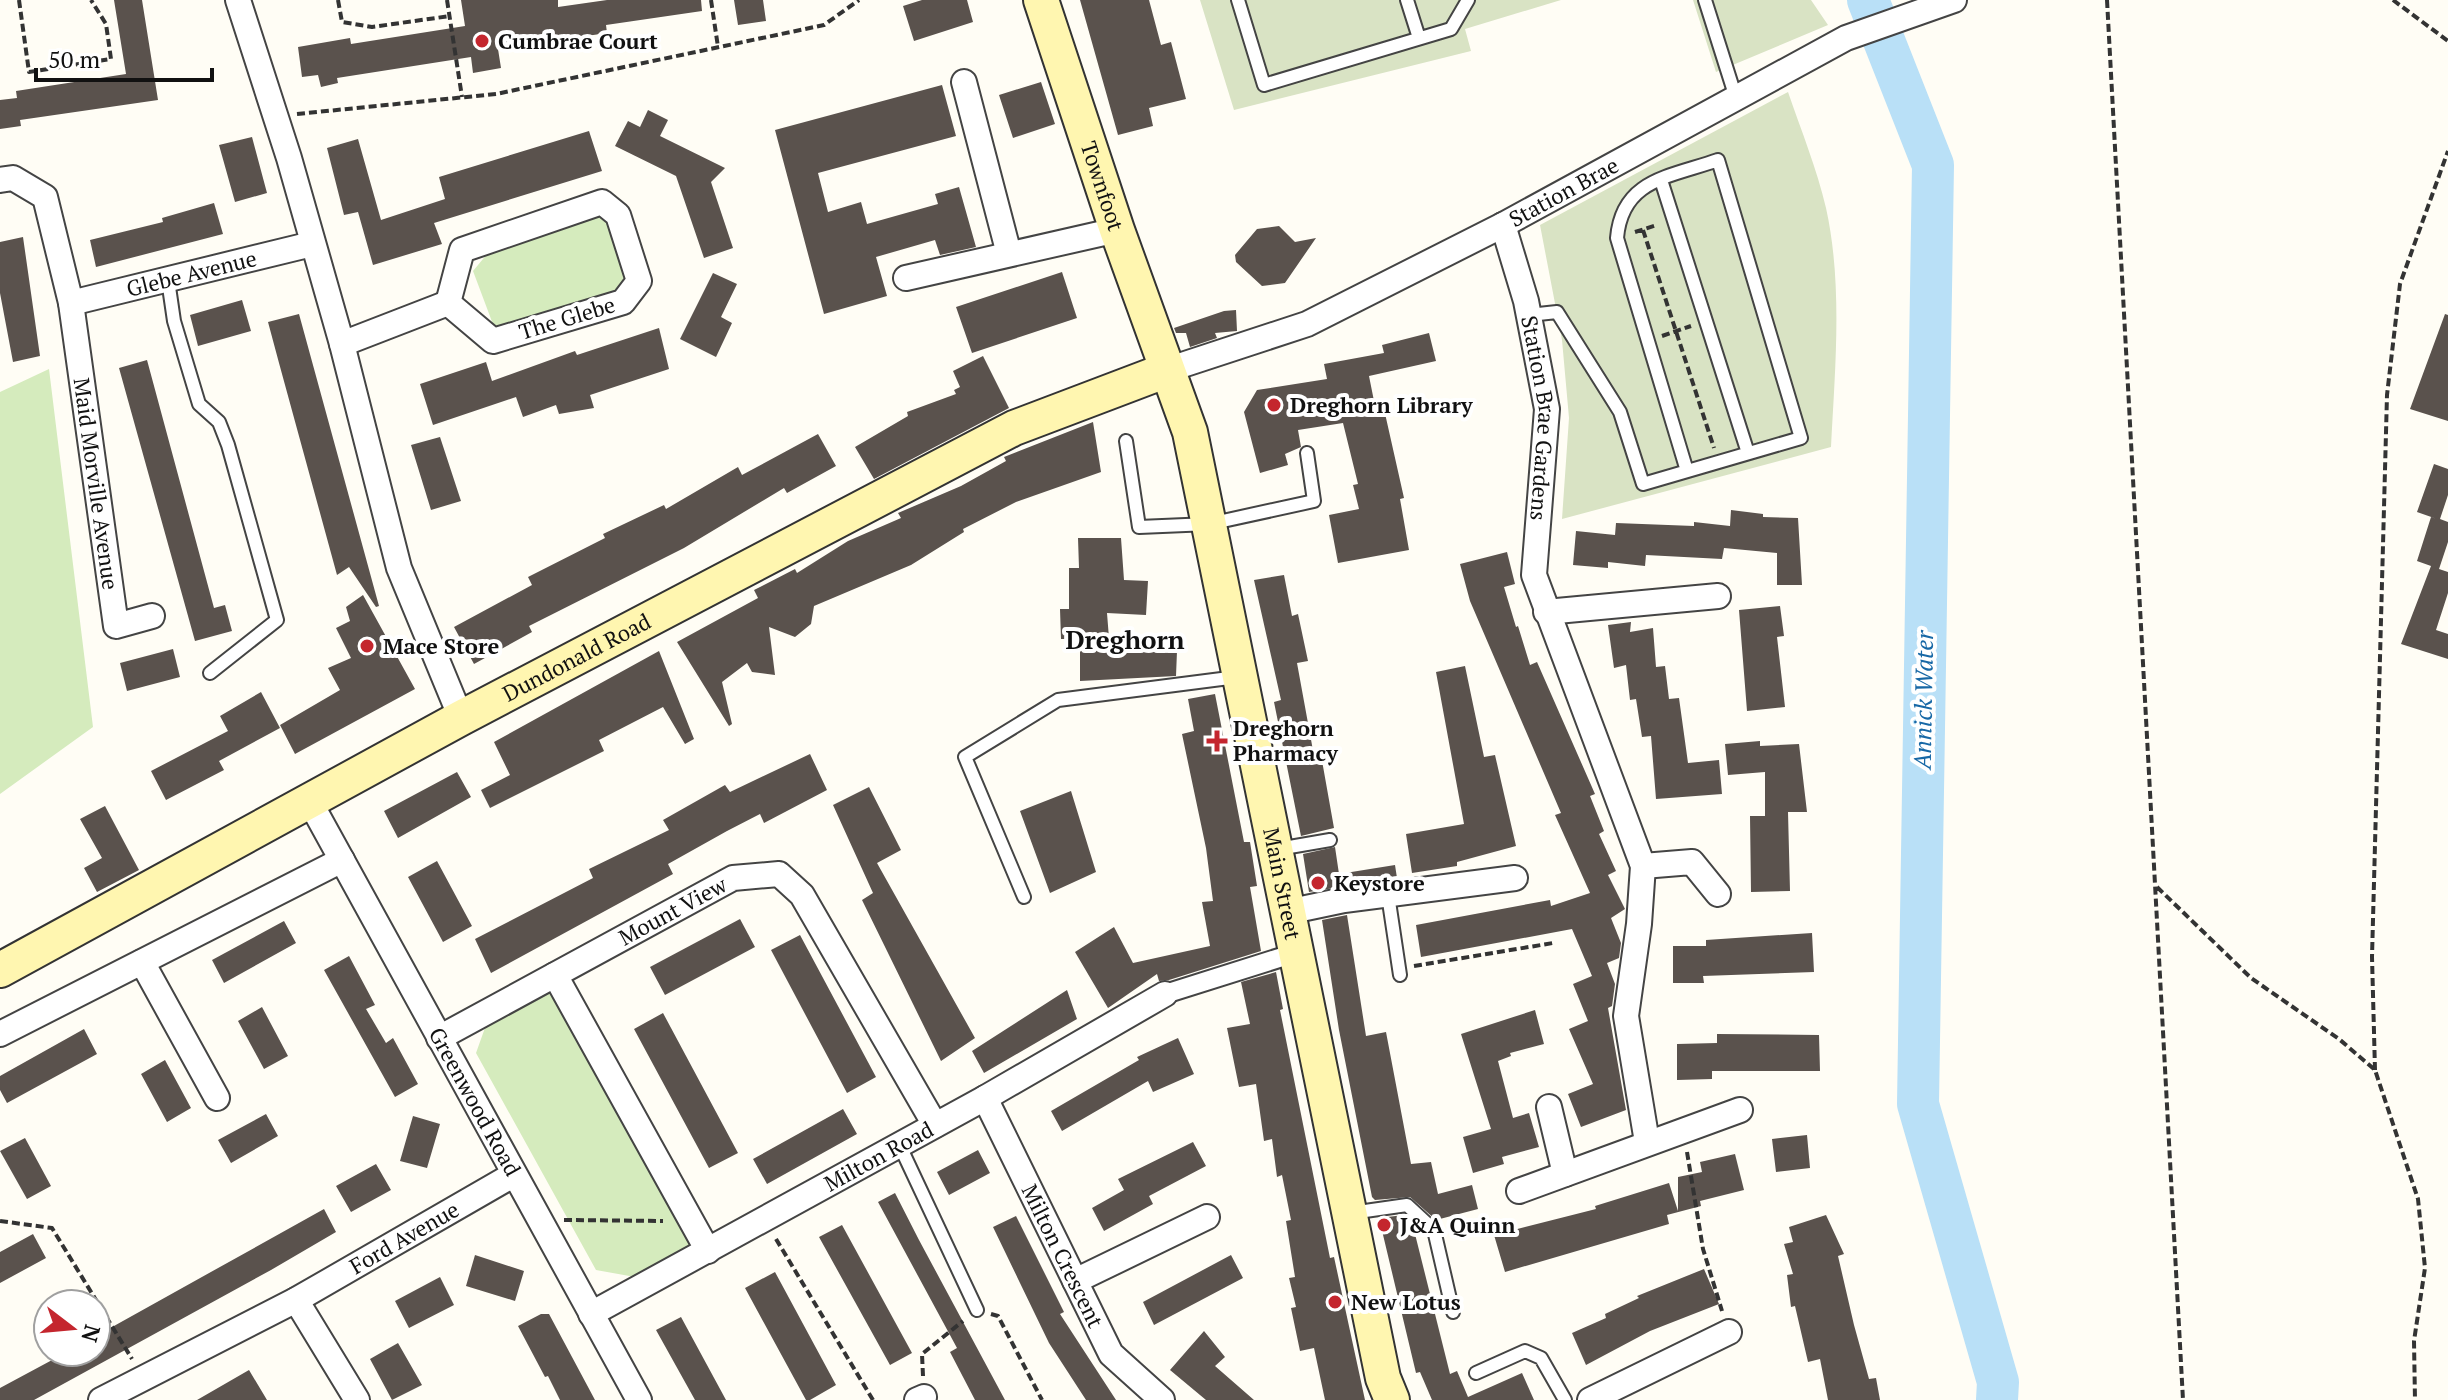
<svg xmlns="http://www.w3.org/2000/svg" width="2448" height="1400" viewBox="0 0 2448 1400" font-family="'PT Serif',serif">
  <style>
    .green { fill: #d5ebbd }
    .cemetery { fill: #d9e3c4 }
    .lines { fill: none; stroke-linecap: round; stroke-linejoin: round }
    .river { stroke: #b9e0f7; stroke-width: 42 }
    .building { fill: #5a524d }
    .service-casing { stroke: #444; stroke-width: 16 }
    .pedestrian-casing { stroke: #444; stroke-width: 22 }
    .minor-casing { stroke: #444; stroke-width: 28 }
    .secondary-casing { stroke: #333; stroke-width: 38 }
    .path { stroke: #333; stroke-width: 4; stroke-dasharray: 8 4; stroke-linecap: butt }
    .service { stroke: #fff; stroke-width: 12 }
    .pedestrian { stroke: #fff; stroke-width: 18 }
    .minor { stroke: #fff; stroke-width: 24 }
    .secondary { stroke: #fff6b0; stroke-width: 34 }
    .poi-dot { fill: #c4262e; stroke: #fff; stroke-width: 3 }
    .labels { text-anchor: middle; stroke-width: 8; stroke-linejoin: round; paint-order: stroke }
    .poi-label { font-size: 22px; font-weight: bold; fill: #111; stroke: #fff; text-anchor: start }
    .street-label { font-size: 22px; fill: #111; stroke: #fff }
    .water-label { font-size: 24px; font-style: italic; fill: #1768a6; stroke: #fff }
    .quarter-label { font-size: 26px; font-weight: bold; fill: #111; stroke: #fff }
  </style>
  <rect width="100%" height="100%" fill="#fffdf5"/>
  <path class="green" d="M595 216 614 222 631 275 619 294 516 329 494 327 473 271 488 253Z
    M49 369 93 727 0 794V392Z
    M551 991 693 1249 635 1277 596 1270 476 1053 486 1025Z"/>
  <path class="cemetery" d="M1200 0H1561L1465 29 1471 51 1234 110Z
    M1693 0H1811L1828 25 1716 72Z
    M1788 92C1801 130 1817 169 1826 208 1843 285 1835 369 1831 447L1562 519 1569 418 1562 340 1540 225Z"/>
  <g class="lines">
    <path class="river" d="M1868 0 1933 165 1918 1104 1998 1382 1997 1400"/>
  </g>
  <path class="building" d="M114 0H142L158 100 20 120 21 126 0 129V100L17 98 16 91 126 74Z
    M461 0H558V7L607 0H701L702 11 606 25 607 33 498 49 501 68 473 73 471 57 337 78 338 83 321 87 318 75 302 77 298 47 350 38 351 44 465 26Z
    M734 0H763L766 21 738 25Z
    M922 0H967L973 22 914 41 903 6Z
    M1080 0H1149L1161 45 1171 42 1186 99 1149 108 1153 126 1118 135Z
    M1041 82 1055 124 1013 138 999 95Z
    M942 85 956 136 818 173 828 212 861 202 867 224 938 204 935 194 959 187 976 247 940 255 935 240 876 257 887 296 824 314 775 130Z
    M648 110 668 120 660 136 725 168 711 182 733 248 704 258 676 176 615 146 628 121 640 127Z
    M589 131 602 171 434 223 442 244 373 265 358 212 344 215 327 148 358 139 381 220 445 199 439 177Z
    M252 137 267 193 235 202 219 145Z
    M214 203 223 234 96 267 90 240 163 222 162 218Z
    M1279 226 1295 242 1316 238 1285 283 1262 286 1236 262 1235 255 1257 229Z
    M23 237 40 356 13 362 0 293V242Z
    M1062 272 1077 318 972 353 956 307Z
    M713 273 737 284 721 317 732 323 716 357 680 339Z
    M242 300 251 331 198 346 190 315Z
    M1236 310 1237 331 1215 333 1217 338 1190 347 1186 333H1176L1174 328 1224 311Z
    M299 314 379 606 376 607 349 567 337 575 279 363 268 322Z
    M2445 314 2448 315V421L2410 409Z
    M659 328 669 369 590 395 594 408 559 414 556 405 523 417 516 397 433 425 420 384 486 362 492 381 575 351 577 355Z
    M1429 333 1436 361 1369 376 1376 411 1384 409 1404 498 1400 499 1409 550 1338 563 1329 515 1359 509 1353 485 1358 484 1343 423 1298 430 1301 447 1285 454 1288 465 1260 473 1244 412 1257 390 1327 379 1324 364 1384 353 1382 345Z
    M983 356 1009 408 874 479 855 447 908 416 907 412 956 394 954 390 960 387 953 371Z
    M147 360 214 608 225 605 232 631 195 641 119 368Z
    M1093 422 1101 472 1016 502 963 529 964 532 911 565 814 606 811 624 795 637 769 627 775 675 752 672 747 663 722 682 732 724 729 726 677 642 758 598 754 590 795 569 797 573 848 541 901 518 898 513 961 486 1006 461 1004 457Z
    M818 434 836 466 787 493 784 488 684 548 529 626 532 632 474 664 454 627 532 585 528 577 605 538 603 534 664 505 666 509 738 467 742 475Z
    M440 437 461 501 431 510 411 445Z
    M2434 464 2448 469V495L2440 519 2448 522V542L2439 569 2448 572V593L2436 630 2448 634V659L2401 644 2431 566 2417 561 2431 517 2437 519 2417 512Z
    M1731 510 1763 514V517L1798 518 1802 585H1777V553L1724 548 1722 559 1646 555 1645 566 1608 562V568L1573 565 1576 531 1615 535 1616 523 1694 526V522L1730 526Z
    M1078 538H1121L1124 580 1148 581 1146 615 1107 613 1110 651H1177L1176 676 1080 681V639H1061L1060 609H1069V568H1079Z
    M1507 552 1515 584 1504 587 1516 627 1518 626 1530 665 1537 662 1595 794 1590 796 1604 831 1599 834 1616 871 1608 875 1625 909 1611 918 1621 943 1619 958 1607 963 1615 984 1612 1006 1608 1008 1626 1110 1581 1127 1568 1094 1593 1084 1569 1029 1588 1021 1573 984 1592 976 1572 929 1421 957 1416 925 1550 900 1551 906 1590 893 1555 815 1561 813 1470 601 1460 564Z
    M1284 575 1292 616 1298 614 1308 661 1297 663 1314 756 1321 755 1334 828 1301 836 1274 702 1281 700 1254 580Z
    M363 595 415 689 295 754 280 725 340 690 328 668 351 658 336 628 350 621 346 607Z
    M1780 606 1784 636 1777 637 1785 707 1747 711 1739 610Z
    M1631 622 1630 632 1653 628 1656 667 1665 666 1669 699 1679 698 1688 763 1719 760 1722 794 1656 799 1651 736 1642 737 1636 699 1630 700 1626 665 1614 668 1608 625Z
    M173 649 180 677 127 691 120 663Z
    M659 651 694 739 685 744 663 707 599 740 604 751 490 808 481 790 510 775 494 742Z
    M1465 666 1484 757 1495 755 1516 846 1457 862V866L1412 873 1406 834 1464 824 1436 672Z
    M261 692 280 728 219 761 224 770 166 800 151 771 228 731 220 716Z
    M1215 694 1244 842H1250L1257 886 1250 887 1261 951 1169 980 1159 981 1157 974 1108 1008 1075 952 1114 927 1133 963 1210 946 1202 902 1213 901 1206 848 1182 734 1194 731 1188 699Z
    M1760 741V746L1799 744 1807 812H1788L1790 891 1751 892 1750 816H1765V772L1728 775 1725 744Z
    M810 754 827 790 764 823 760 814 727 831 668 864 673 874 491 973 475 939 593 878 589 869 669 830 663 820 725 785 730 792Z
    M457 772 471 797 398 838 384 811Z
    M869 787 901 850 877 863 975 1038 941 1061 862 900 873 893 833 805Z
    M1071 791 1096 872 1050 893 1020 811Z
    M105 806 139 870 97 892 84 868 102 858 80 819Z
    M1335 847 1339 874 1395 865 1397 878 1309 892 1303 854Z
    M437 861 472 926 443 942 408 877Z
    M1347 915 1366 1036 1386 1032 1411 1164 1431 1162 1438 1194 1472 1185 1478 1209 1436 1220 1410 1197 1375 1200 1372 1197 1339 1030 1322 920Z
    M740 919 755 947 665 995 650 967Z
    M284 921 296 943 224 983 212 960Z
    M1812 933 1814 972 1703 976 1704 983H1673V946H1706V940Z
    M800 935 876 1077 847 1093 771 950Z
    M349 956 375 1005 366 1009 386 1043 393 1038 418 1084 395 1097 324 970Z
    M1276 972 1283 1009 1280 1010 1330 1258 1334 1257 1365 1400H1325L1314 1348 1300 1351 1291 1308 1296 1307 1289 1278 1295 1277 1286 1221 1291 1220 1282 1175 1277 1177 1272 1139 1264 1141 1256 1084 1239 1087 1227 1028 1250 1024 1241 982Z
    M1067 990 1077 1019 984 1073 972 1051Z
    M262 1007 288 1056 264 1069 238 1021Z
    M1535 1010 1544 1044 1510 1053 1511 1056 1498 1061 1513 1118 1529 1113 1539 1147 1502 1157 1504 1164 1473 1173 1463 1137 1491 1129 1461 1034Z
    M663 1013 738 1153 709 1168 634 1029Z
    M84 1029 97 1054 7 1103 0 1090V1076Z
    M1717 1034 1819 1035 1820 1071H1712V1079L1677 1080V1044L1717 1043Z
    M1178 1038 1194 1074 1153 1092 1148 1081 1062 1131 1051 1111 1139 1060 1137 1057Z
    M165 1060 191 1108 167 1122 141 1074Z
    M843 1109 857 1134 767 1184 753 1159Z
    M266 1114 278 1136 231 1163 218 1140Z
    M413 1116 440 1124 427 1168 400 1161Z
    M1807 1135 1810 1168 1776 1172 1772 1139Z
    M25 1138 51 1186 27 1199 0 1151Z
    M1193 1142 1206 1166 1149 1196 1153 1204 1104 1231 1092 1208 1124 1190 1118 1179Z
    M978 1150 990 1173 949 1195 937 1172Z
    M1735 1154 1744 1190 1700 1201 1701 1206 1667 1215 1669 1224 1505 1272 1494 1235 1596 1209 1595 1206 1669 1183 1678 1211V1177L1702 1172 1700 1162Z
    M376 1164 391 1190 351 1212 336 1186Z
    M895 1193 919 1240 1005 1400H975L950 1352 957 1348 878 1202Z
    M324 1209 336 1232 271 1270 34 1400H0V1388L67 1352H96V1336Z
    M1404 1215 1416 1225 1413 1226 1450 1374 1457 1371 1468 1397 1522 1373 1534 1400H1432L1420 1372 1416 1373 1379 1218Z
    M1826 1215 1844 1254 1838 1256 1854 1325 1869 1379 1876 1378 1880 1400H1828L1820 1359 1808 1362 1795 1306 1791 1307 1787 1275 1793 1274 1784 1244 1793 1242 1789 1227Z
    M1016 1216 1064 1312 1060 1314 1116 1400H1086L1049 1343 993 1227Z
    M842 1225 912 1353 890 1365 819 1237Z
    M33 1234 46 1258 0 1283V1252Z
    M475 1255 524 1271 515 1301 466 1286Z
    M1231 1255 1243 1278 1154 1325 1143 1302Z
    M1704 1269 1719 1304 1650 1331 1586 1365 1572 1333 1606 1318 1605 1314 1639 1298 1637 1296Z
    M775 1272 836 1385 810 1400H806L745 1288Z
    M440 1277 454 1305 409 1328 395 1301Z
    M541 1314H549L595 1400H560L548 1376 545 1377 518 1326Z
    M681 1317 726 1400H695L656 1330Z
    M1204 1331 1225 1357 1215 1366 1254 1400H1206L1170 1370Z
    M398 1343 422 1385 392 1400 370 1359Z
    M249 1370 267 1400H197Z"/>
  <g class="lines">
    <g class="service-casing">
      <path id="service" d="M1238 0 1264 85 1451 29 1468 0
        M1407 0 1419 38
        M1705 0 1736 98
        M1661 180 1748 453
        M168 280 174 321 199 404 219 422 228 445 277 620 210 673
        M1529 315 1557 312 1620 412 1643 484 1801 438 1718 160C1670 177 1622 179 1617 238L1687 471
        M1126 441 1139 527 1209 524 1314 501 1307 453
        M1278 849 1330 840
        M1388 895 1400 975
        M1024 897 965 757 1058 700 1237 677
        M899 1144 977 1310
        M1351 1213 1407 1205 1434 1230 1453 1312
        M1476 1373 1525 1351 1541 1358 1565 1400"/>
    </g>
    <g class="pedestrian-casing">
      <path id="pedestrian" d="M1165 994 1295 953"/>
    </g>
    <g class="minor-casing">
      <g id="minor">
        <path d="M238 0 289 158 342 344 399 568 461 718"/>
        <path d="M964 82 1009 254"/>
        <path id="s1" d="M0 180 13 178 45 197 71 303 116 626 152 616"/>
        <path d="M602 202 618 215 639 281 623 302 493 341 448 303 462 250Z"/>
        <path id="s2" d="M1503 225 1526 301 1547 409 1534 575 1643 866 1639 924 1626 1016 1647 1142"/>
        <path d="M906 278 1117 230"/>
        <path id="s3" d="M71 303 312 244"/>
        <path d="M342 344 448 303"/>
        <path id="s4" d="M1167 370 1307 324 1503 225 1846 38 1954 0"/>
        <path d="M1546 612 1718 596"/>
        <path id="s5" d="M310 802 639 1400"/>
        <path d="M1643 866 1692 862 1718 894"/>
        <path d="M1287 912 1344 900 1515 878"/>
        <path d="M142 962 217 1098"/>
        <path d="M555 975 708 1251"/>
        <path d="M0 1034 342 860"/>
        <path id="s6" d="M439 1038 733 878 779 874 802 895 935 1125"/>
        <path id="s7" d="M985 1098 1111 1354 1162 1400"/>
        <path d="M1549 1107 1565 1174"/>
        <path d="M1519 1191 1740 1110"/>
        <path d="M1075 1281 1207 1217"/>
        <path d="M296 1300 357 1400"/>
        <path id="s8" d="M591 1314 985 1098 1165 994"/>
        <path id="s9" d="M101 1400 296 1300 513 1175"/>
        <path d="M917 1400 924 1397"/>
        <path d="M1590 1400 1729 1332"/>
      </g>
    </g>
    <g class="secondary-casing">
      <g id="secondary">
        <path id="s10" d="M1041 0 1117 230 1190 432 1383 1378 1392 1400"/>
        <path id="s11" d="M0 970 461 718 1014 428 1167 370"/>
      </g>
    </g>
    <path class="path" d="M19 0 29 72 111 59 106 24 91 0
      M338 0 342 22 372 27 450 16
      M447 0 462 97
      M711 0 718 47
      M2107 0 2183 1400
      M2393 0 2448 41
      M297 114 496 94 824 25 859 0
      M1643 230 1714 448
      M1635 232 1657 225
      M1662 336 1691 326
      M2157 887 2251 978 2339 1039 2375 1070 2418 1199 2425 1268 2414 1341 2415 1400
      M1414 966 1553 943
      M2375 1070 2372 957 2387 395 2400 284 2448 151
      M1687 1152 1703 1249 1722 1311
      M564 1220 663 1221
      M0 1221 52 1228 132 1359
      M776 1239 873 1400
      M991 1314 998 1316 1042 1400
      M923 1376 922 1354 963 1321"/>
    <use href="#service" class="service"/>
    <use href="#pedestrian" class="pedestrian"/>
    <use href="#minor" class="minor"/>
    <use href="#secondary" class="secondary"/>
  </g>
  <g class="poi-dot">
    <circle cx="482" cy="41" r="8"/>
    <circle cx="1274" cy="405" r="8"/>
    <circle cx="367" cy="646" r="8"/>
    <path d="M1213 729h8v8h8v8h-8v8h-8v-8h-8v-8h8z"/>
    <circle cx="1318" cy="883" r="8"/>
    <circle cx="1384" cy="1225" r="8"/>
    <circle cx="1335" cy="1302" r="8"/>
  </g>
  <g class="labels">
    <g class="poi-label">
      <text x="498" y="49">Cumbrae Court</text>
      <text x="1290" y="413">Dreghorn Library</text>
      <text x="383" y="654">Mace Store</text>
      <text x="1233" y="736">Dreghorn<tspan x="1233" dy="25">Pharmacy</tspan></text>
      <text x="1334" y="891">Keystore</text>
      <text x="1400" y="1233">J&amp;A Quinn</text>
      <text x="1351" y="1310">New Lotus</text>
    </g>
    <g class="street-label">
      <text dy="8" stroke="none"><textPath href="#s10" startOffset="196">Townfoot</textPath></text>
      <text dy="8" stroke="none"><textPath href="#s4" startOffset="436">Station Brae</textPath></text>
      <text dy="8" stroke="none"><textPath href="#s3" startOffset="124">Glebe Avenue</textPath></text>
      <text transform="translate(567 318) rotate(-17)" y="8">The Glebe</text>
      <text dy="8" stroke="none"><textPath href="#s2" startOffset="198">Station Brae Gardens</textPath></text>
      <text dy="8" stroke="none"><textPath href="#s1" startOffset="342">Maid Morville Avenue</textPath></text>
      <text dy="8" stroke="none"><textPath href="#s11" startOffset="656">Dundonald Road</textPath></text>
      <text dy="8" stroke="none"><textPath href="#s10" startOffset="918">Main Street</textPath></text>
      <text dy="8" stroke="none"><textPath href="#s6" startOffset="266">Mount View</textPath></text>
      <text dy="8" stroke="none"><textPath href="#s5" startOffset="342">Greenwood Road</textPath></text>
      <text dy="8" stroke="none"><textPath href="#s8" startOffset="328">Milton Road</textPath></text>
      <text dy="8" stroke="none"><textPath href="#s9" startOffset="344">Ford Avenue</textPath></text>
      <text dy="8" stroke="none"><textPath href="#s7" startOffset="176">Milton Crescent</textPath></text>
    </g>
    <g class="water-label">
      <text transform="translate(1924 700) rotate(-89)" y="8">Annick Water</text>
    </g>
    <g class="quarter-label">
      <text x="1125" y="649">Dreghorn</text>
    </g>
  </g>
  <g transform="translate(72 1328) rotate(106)"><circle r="38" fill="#ffffff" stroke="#a0a0a0" stroke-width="2"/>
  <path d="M0-6L14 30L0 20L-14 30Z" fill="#c4262e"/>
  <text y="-12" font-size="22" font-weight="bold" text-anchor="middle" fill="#111111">N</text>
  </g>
  <path d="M36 68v12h176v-12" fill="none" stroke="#111111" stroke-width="4"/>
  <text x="48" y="68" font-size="24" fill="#111111" stroke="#ffffff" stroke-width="6" paint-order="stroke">50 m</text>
</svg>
